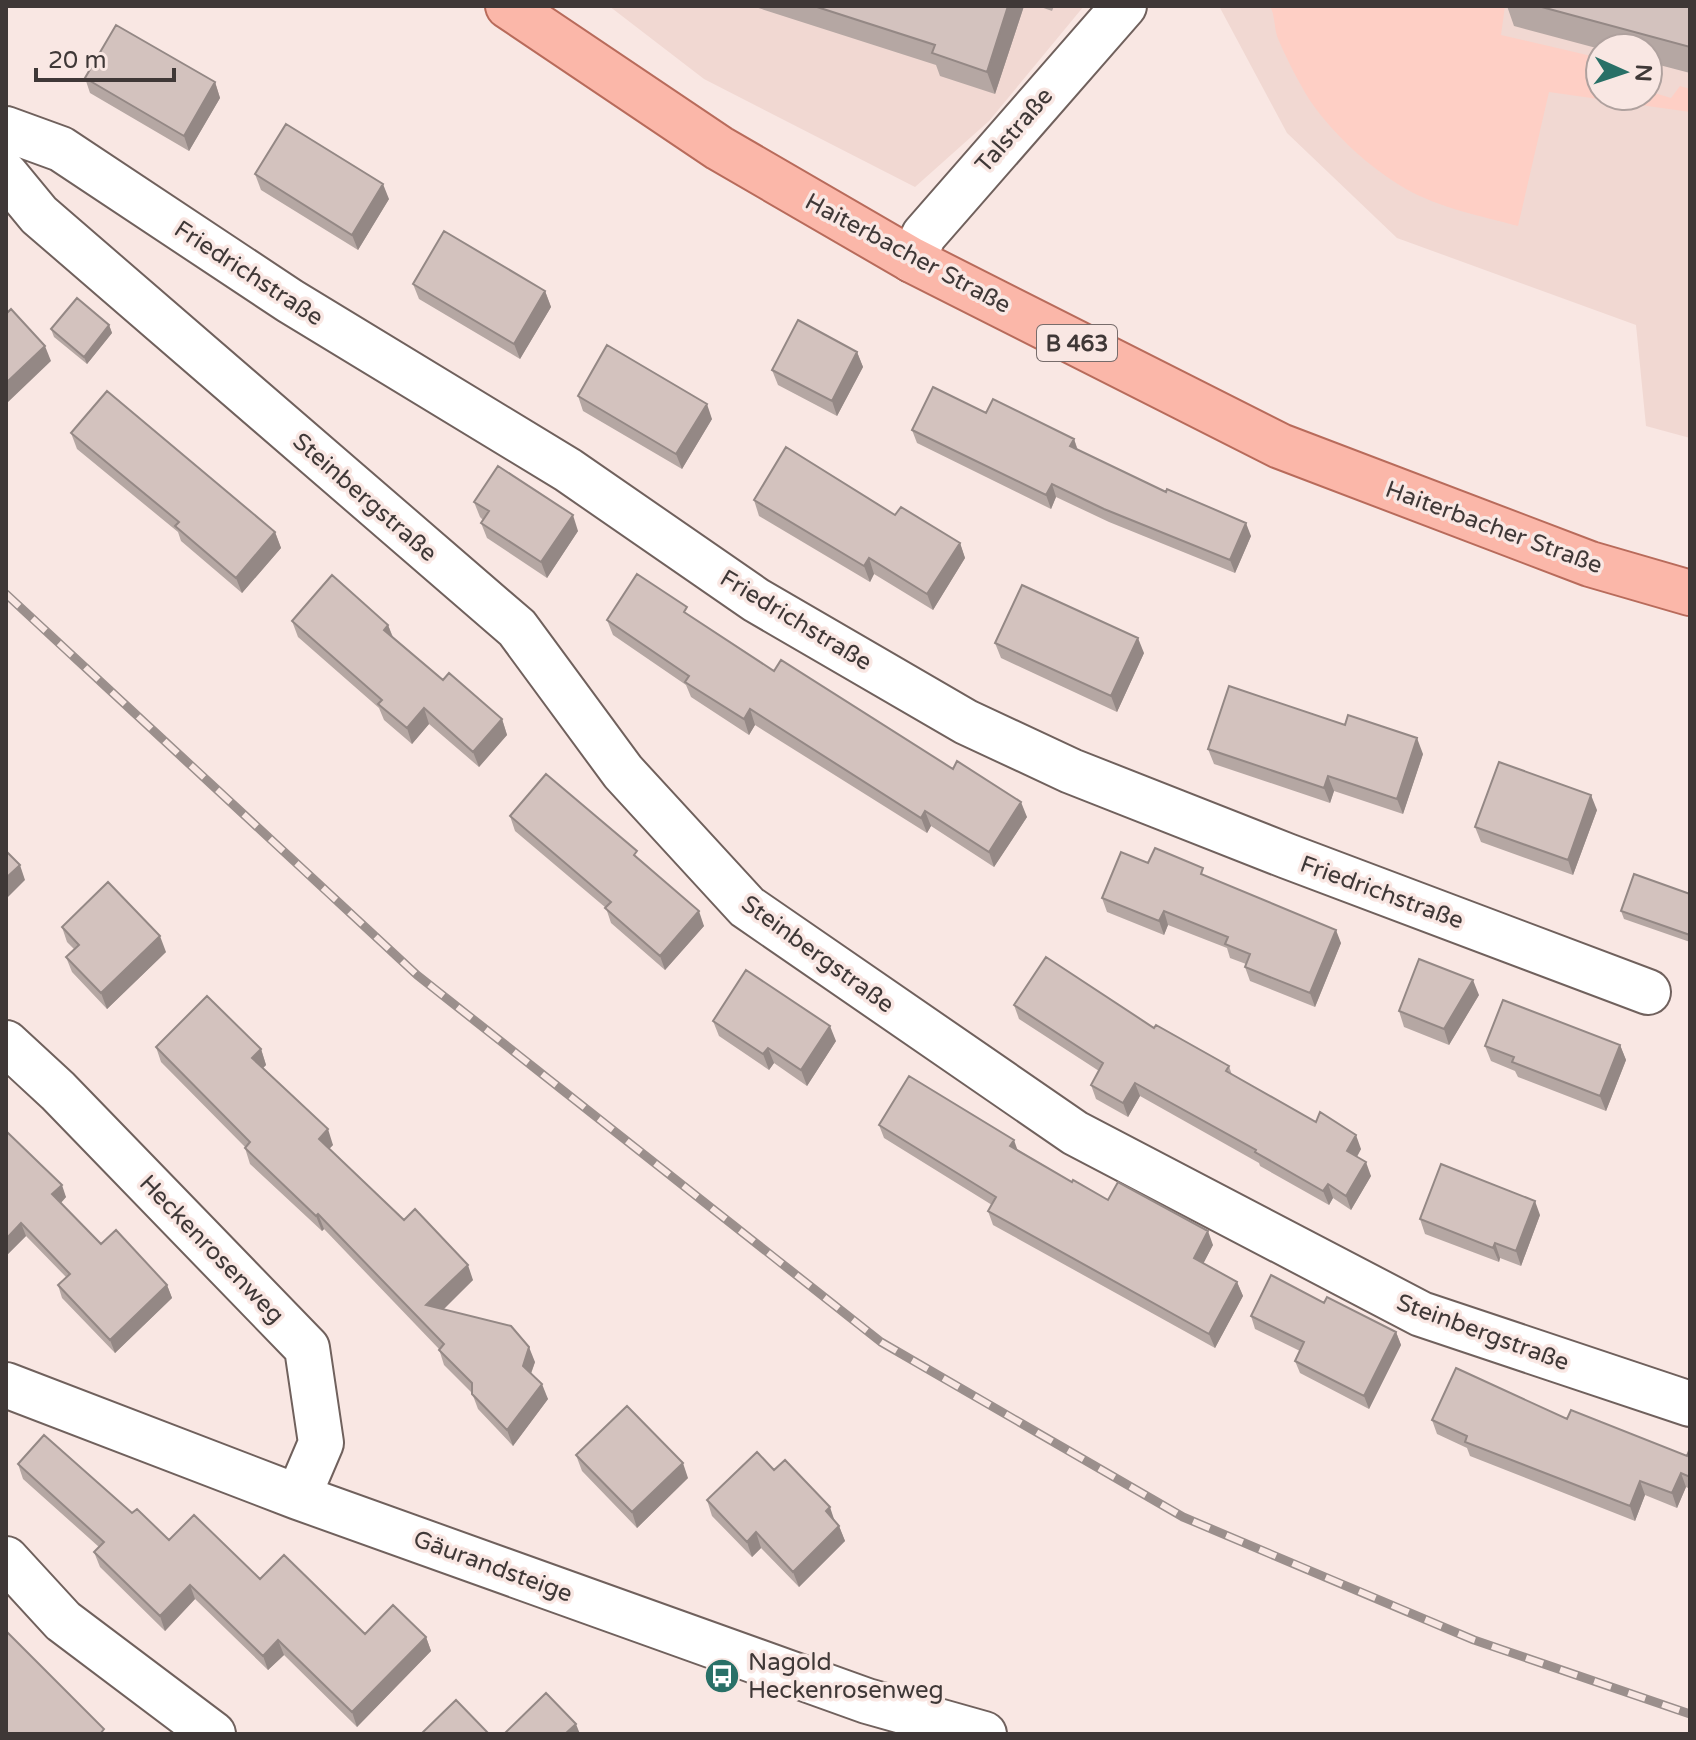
<svg xmlns="http://www.w3.org/2000/svg" width="1696" height="1740" viewBox="0 0 1696 1740" font-family="'Varela Round',sans-serif">
  <style>
    .built { fill: #f1d8d2; fill-rule: evenodd }
    .green { fill: #fecfc5 }
    .lines { fill: none; stroke-linecap: round; stroke-linejoin: round }
    .minor-casing { stroke: #70615d; stroke-width: 48 }
    .major-casing { stroke: #b86b5b; stroke-width: 48 }
    .minor { stroke: #fff; stroke-width: 44 }
    .major { stroke: #fbb7a9; stroke-width: 44 }
    .rail-casing { stroke: #9b8f8c; stroke-width: 9 }
    .rail { stroke: #f9e7e3; stroke-width: 6; stroke-dasharray: 18; stroke-linecap: butt }
    .wall { fill: #b5a7a3 }
    .shaded-wall { fill: #948885 }
    .building { fill: #d3c2be; stroke: #948885; stroke-width: 2 }
    .labels { text-anchor: middle; stroke-width: 7; stroke-linejoin: round; paint-order: stroke }
    .shield { fill: #f9e7e3; stroke: #776c6b; stroke-width: 2 }
    .shield-label { font-size: 22px; font-weight: bold; fill: #3f3837 }
    .street-label { font-size: 24px; fill: #3f3837; stroke: #f9e7e3 }
    .poi-label { font-size: 24px; fill: #3f3837; stroke: #f9e7e3; text-anchor: start }
  </style>
  <rect width="100%" height="100%" fill="#f9e7e3"/>
  <path class="built" d="M609 6H1084L989 121 915 187 704 79Z
    M1219 6H1690V438L1646 426 1636 325 1397 238 1287 133ZM1600 48H1648V96H1600Z"/>
  <path class="green" d="M1270 6H1505L1501 35 1600 58V96H1648V91L1671 98 1680 86 1690 89V112L1549 92 1518 226C1481 216 1440 208 1406 189 1371 169 1334 135 1311 102 1300 85 1284 54 1277 36 1274 25 1275 16 1270 6Z"/>
  <g class="lines">
    <g class="minor-casing">
      <path id="minor" d="M6 129 61 149 290 301 568 470 756 600 966 722 1071 771 1287 856 1648 992
        M6 175 39 215 517 628 623 772 747 907 1075 1133 1421 1314 1690 1404
        M912 260 924 235 1124 6
        M6 1043 58 1091 307 1348 321 1443 298 1497
        M6 1385 298 1497 867 1701 984 1734
        M6 1559 63 1621 213 1734"/>
    </g>
    <g class="major-casing">
      <path id="major" d="M508 6 719 148 912 260 1280 446 1590 564 1690 593"/>
    </g>
    <use href="#minor" class="minor"/>
    <use href="#major" class="major"/>
    <g class="rail-casing">
      <path id="rail" d="M6 594 417 975 881 1342 1183 1517 1474 1640 1690 1714"/>
    </g>
    <use href="#rail" class="rail"/>
  </g>
  <path class="wall" d="M752 6H1024L995 94 940 76 936 65Z
    M1038 6H1054L1052 11Z
    M1507 6H1690V73L1648 62V48L1600 49 1514 26Z
    M85 78 215 82 220 98 189 151 90 93Z
    M255 174 389 199 358 250 261 190Z
    M413 284 545 291 551 307 520 359 419 299Z
    M109 325 112 333 87 364 54 337 51 329Z
    M857 352 863 367 837 416 778 385 772 370Z
    M578 396 712 419 682 469 583 411Z
    M986 413 1074 439 1078 450 1251 536 1235 573 1109 522 1056 497 1051 509 917 443 912 430Z
    M71 433 275 532 281 548 242 593 181 541 178 532 77 449Z
    M754 500 895 515 960 543 965 558 933 610 874 574 870 582 759 516Z
    M474 502 578 531 547 578 487 538 481 523 483 520 480 517Z
    M690 616 774 671 1027 817 994 867 931 826 927 833 755 725 749 735 691 697 686 685 613 635 607 620Z
    M292 621 388 625 393 637 443 680 502 719 507 735 479 767 429 724 412 744 384 720 379 708 298 637Z
    M995 643 1144 653 1117 712 1001 658Z
    M1345 725 1423 754 1403 814 1334 791 1330 803 1214 764 1208 749Z
    M1597 810 1573 875 1481 842 1475 827Z
    M510 816 641 861 704 926 665 970 611 923 606 908 515 831Z
    M1148 863 1206 876 1341 943 1315 1007 1250 981 1245 967 1246 964 1230 958 1227 948 1168 925 1164 935 1107 912 1102 898Z
    M1690 894V942L1624 919 1621 911Z
    M62 927 166 952 107 1009 72 972 66 957 74 949 67 942Z
    M1479 995 1449 1045 1404 1027 1399 1011Z
    M1014 1005 1154 1028 1229 1066 1232 1075 1361 1149 1357 1157 1371 1176 1351 1210 1333 1198 1329 1205 1260 1166 1259 1163 1140 1096 1128 1117 1096 1099 1091 1085 1099 1071 1019 1019Z
    M713 1021 836 1041 807 1086 774 1063 769 1070 719 1036Z
    M1620 1045 1626 1060 1606 1111 1518 1077 1515 1071 1491 1061 1485 1046Z
    M156 1047 261 1049 266 1065 263 1068 333 1145 329 1149 404 1220 473 1280 443 1309 535 1362 531 1374 548 1399 513 1446 478 1409 472 1393 444 1365 439 1349 324 1229 322 1231 250 1164 245 1148V1147L161 1062Z
    M879 1125 1018 1150 1072 1182 1108 1200 1213 1245 1203 1263 1237 1282 1243 1296 1215 1348 993 1225 988 1211 992 1205 884 1138Z
    M6 1131 66 1197 61 1203 101 1244 167 1285 172 1298 115 1353 62 1298 58 1285 66 1277 26 1236 6 1256Z
    M1540 1215 1521 1266 1500 1258 1499 1262 1425 1234 1420 1219Z
    M1324 1303 1396 1332 1401 1345 1369 1409 1300 1373 1295 1361 1300 1351 1255 1329 1251 1316Z
    M1567 1419 1687 1456 1690 1448V1489L1686 1487 1677 1508 1645 1495 1635 1521 1470 1456 1467 1448 1437 1434 1432 1420Z
    M576 1455 688 1478 637 1528 582 1471Z
    M18 1464 132 1513 169 1540 260 1579 365 1634 426 1637 431 1651 357 1727 284 1655 268 1670 195 1599 165 1631 100 1567 94 1552 99 1547 23 1479Z
    M774 1470 835 1522 839 1526 845 1541 799 1587 761 1548 752 1557 712 1516 707 1500Z"/>
  <path class="shaded-wall" d="M1008 6H1024L995 94 987 72Z
    M215 82 220 98 189 151 184 136Z
    M383 184 389 199 358 250 352 235Z
    M545 291 551 307 520 359 514 344Z
    M109 325 112 333 87 364 84 357Z
    M45 346 51 361 6 404V383Z
    M857 352 863 367 837 416 832 401Z
    M707 404 712 419 682 469 676 454Z
    M1074 439 1078 452 1070 446Z
    M1052 484 1056 497 1051 509 1046 495Z
    M573 515 578 531 547 578 541 562Z
    M1246 523 1251 536 1235 573 1230 560Z
    M275 532 281 548 242 593 236 578Z
    M960 543 965 558 933 610 927 594Z
    M869 558 874 574 870 582 864 566Z
    M388 625 394 641 384 630Z
    M1138 638 1144 653 1117 712 1111 696Z
    M424 708 429 724 412 744 407 728Z
    M750 709 755 725 749 735 744 719Z
    M502 719 507 735 479 767 473 752Z
    M1417 738 1423 754 1403 814 1397 799Z
    M1328 776 1334 791 1330 803 1324 788Z
    M1591 795 1597 810 1573 875 1568 860Z
    M1021 802 1027 817 994 867 989 852Z
    M925 811 931 826 927 833 921 818Z
    M20 865 25 880 6 899V878Z
    M699 911 704 926 665 970 660 956Z
    M1164 911 1168 925 1164 935 1159 921Z
    M1336 930 1341 943 1315 1007 1310 993Z
    M160 936 166 952 107 1009 101 993Z
    M1473 980 1479 995 1449 1045 1444 1029Z
    M830 1026 836 1041 807 1086 801 1070Z
    M1620 1045 1626 1060 1606 1111 1600 1096Z
    M768 1048 774 1063 769 1070 763 1054Z
    M261 1049 266 1065 258 1073 252 1058Z
    M1135 1083 1140 1096 1128 1117 1123 1103Z
    M328 1129 333 1145 324 1154 319 1139Z
    M1356 1135 1361 1149 1352 1165 1347 1151Z
    M1014 1140 1019 1154 1010 1146Z
    M1366 1162 1371 1176 1351 1210 1346 1196Z
    M1328 1184 1333 1198 1329 1205 1323 1191Z
    M62 1185 66 1197 57 1207 52 1194Z
    M1535 1201 1540 1215 1521 1266 1516 1251Z
    M318 1214 324 1229 322 1231 316 1216Z
    M21 1223 26 1236 6 1256V1239Z
    M1208 1231 1213 1245 1199 1272 1194 1258Z
    M1495 1243 1500 1258 1499 1262 1493 1248Z
    M468 1265 473 1280 432 1321 426 1305Z
    M1237 1282 1243 1296 1215 1348 1209 1334Z
    M167 1285 172 1298 115 1353 110 1340Z
    M1396 1332 1401 1345 1369 1409 1364 1396Z
    M529 1347 535 1362 528 1381 523 1366Z
    M542 1384 548 1399 513 1446 507 1430Z
    M683 1463 688 1478 637 1528 632 1512Z
    M1681 1473 1686 1487 1677 1508 1672 1493Z
    M1640 1481 1645 1495 1635 1521 1630 1506Z
    M830 1507 835 1522 826 1511Z
    M839 1526 845 1541 799 1587 793 1572Z
    M756 1532 761 1548 752 1557 747 1542Z
    M190 1585 195 1599 165 1631 160 1616Z
    M426 1637 431 1651 357 1727 352 1712Z
    M278 1640 284 1655 268 1670 263 1656Z
    M576 1724 580 1734H565Z"/>
  <path class="building" d="M814 6H1008L987 72 932 53 935 45Z
    M1538 6H1690V47Z
    M116 25 215 82 184 136 85 78Z
    M286 124 383 184 352 235 255 174Z
    M444 231 545 291 514 344 413 284Z
    M77 298 109 325 84 357 51 329Z
    M11 309 45 346 6 383V314Z
    M798 320 857 352 832 401 772 370Z
    M607 345 707 404 676 454 578 396Z
    M933 387 986 413 993 399 1074 439 1070 446 1166 492 1167 489 1246 523 1230 560 1104 509 1052 484 1046 495 912 430Z
    M107 391 275 532 236 578 175 526 179 522 71 433Z
    M786 447 895 515 901 507 960 543 927 594 869 558 864 566 754 500Z
    M498 466 573 515 541 562 481 523 489 511 474 502Z
    M637 574 687 607 684 612 774 671 781 660 953 769 957 761 1021 802 989 852 925 811 921 818 750 709 744 719 685 682 689 676 607 620Z
    M332 575 388 625 384 630 443 680 449 673 502 719 473 752 424 708 407 728 378 704 382 700 292 621Z
    M1022 585 1138 638 1111 696 995 643Z
    M1229 686 1345 725 1348 715 1417 738 1397 799 1328 776 1324 788 1208 749Z
    M1499 762 1591 795 1568 860 1475 827Z
    M546 774 637 851 634 855 699 911 660 956 605 908 611 902 510 816Z
    M1155 848 1203 868 1201 874 1336 930 1310 993 1245 967 1250 954 1225 944 1228 937 1164 911 1159 921 1102 898 1121 852 1148 863Z
    M6 851 20 865 6 878Z
    M1634 874 1690 894V935L1621 911Z
    M108 882 160 936 101 993 66 957 79 945 62 927Z
    M1046 957 1154 1028 1156 1025 1229 1066 1226 1071 1316 1122 1320 1112 1356 1135 1347 1151 1366 1162 1346 1196 1328 1184 1323 1191 1255 1152 1256 1150 1135 1083 1123 1103 1091 1085 1103 1063 1014 1005Z
    M1419 959 1473 980 1444 1029 1399 1011Z
    M746 970 830 1026 801 1070 768 1048 763 1054 713 1021Z
    M207 996 261 1049 252 1058 328 1129 319 1139 404 1220 415 1209 468 1265 426 1305 511 1326 529 1347 523 1366 542 1384 507 1430 472 1394V1383L439 1350 444 1344 318 1214 316 1216 245 1148 250 1142 156 1047Z
    M1503 1000 1620 1045 1600 1096 1512 1062 1514 1057 1485 1046Z
    M909 1076 1014 1140 1010 1146 1072 1182 1073 1180 1108 1200 1118 1182 1208 1231 1194 1258 1237 1282 1209 1334 988 1211 996 1197 879 1125Z
    M6 1131 62 1185 52 1194 101 1244 116 1230 167 1285 110 1340 58 1285 70 1274 21 1223 6 1239Z
    M1441 1164 1535 1201 1516 1251 1495 1243 1493 1248 1420 1219Z
    M1271 1275 1324 1303 1327 1297 1396 1332 1364 1396 1295 1361 1304 1342 1251 1316Z
    M1456 1368 1567 1419 1571 1410 1687 1456 1690 1448V1477L1681 1473 1672 1493 1640 1481 1630 1506 1465 1442 1467 1436 1432 1420Z
    M627 1406 683 1463 632 1512 576 1455Z
    M44 1435 132 1513 137 1509 169 1540 194 1515 260 1579 284 1555 365 1634 393 1605 426 1637 352 1712 278 1640 263 1656 190 1585 160 1616 94 1552 104 1542 18 1464Z
    M757 1452 774 1470 785 1460 830 1507 826 1511 839 1526 793 1572 756 1532 747 1542 707 1500Z
    M6 1631 104 1729 100 1734H6Z
    M546 1693 576 1724 565 1734H504Z
    M456 1700 489 1734H421Z"/>
  <defs>
    <g id="bus-disc" transform="scale(1.8)"><circle r="9.5" fill="#297067" stroke="#f9e7e3"/><path d="M-5-6H5V4H4V6H2V4H-2V6H-4V4H-5ZM-3.5-4V0h7V-4ZM-3.5 1.2v1.5H-2V1.2ZM2 1.2v1.5H3.5V1.2Z" fill="#fff"/></g>
  </defs>
  <g fill-rule="evenodd">
    <use href="#bus-disc" x="722" y="1676"/>
  </g>
  <g class="labels">
    <rect class="shield" x="1037" y="325" width="80" height="36" rx="6"/>
    <g class="shield-label">
      <text x="1077" y="351">B 463</text>
    </g>
    <g class="street-label">
      <text transform="translate(1014 130) rotate(-49)" y="8">Talstraße</text>
      <text transform="translate(908 253) rotate(28)" y="8">Haiterbacher Straße</text>
      <text transform="translate(249 273) rotate(33)" y="8">Friedrichstraße</text>
      <text transform="translate(365 497) rotate(41)" y="8">Steinbergstraße</text>
      <text transform="translate(1494 527) rotate(20)" y="8">Haiterbacher Straße</text>
      <text transform="translate(796 620) rotate(31)" y="8">Friedrichstraße</text>
      <text transform="translate(1382 892) rotate(20)" y="8">Friedrichstraße</text>
      <text transform="translate(818 954) rotate(36)" y="8">Steinbergstraße</text>
      <text transform="translate(212 1249) rotate(46)" y="8">Heckenrosenweg</text>
      <text transform="translate(1483 1332) rotate(20)" y="8">Steinbergstraße</text>
      <text transform="translate(493 1566) rotate(20)" y="8">Gäurandsteige</text>
    </g>
    <g class="poi-label">
      <text x="748" y="1670">Nagold<tspan x="748" dy="28">Heckenrosenweg</tspan></text>
    </g>
  </g>
  <rect width="1696" height="1740" fill="none" stroke="#3f3837" stroke-width="16"/>
  <g transform="translate(1624 72) rotate(93)"><circle r="38" fill="#f9e7e3" stroke="#afa19e" stroke-width="2"/>
  <path d="M0-6L14 30L0 20L-14 30Z" fill="#297067"/>
  <text y="-12" font-size="22" font-weight="bold" text-anchor="middle" fill="#3f3837">N</text>
  </g>
  <path d="M36 68v12h138v-12" fill="none" stroke="#3f3837" stroke-width="4"/>
  <text x="48" y="68" font-size="24" fill="#3f3837" stroke="#f9e7e3" stroke-width="6" paint-order="stroke">20 m</text>
</svg>
